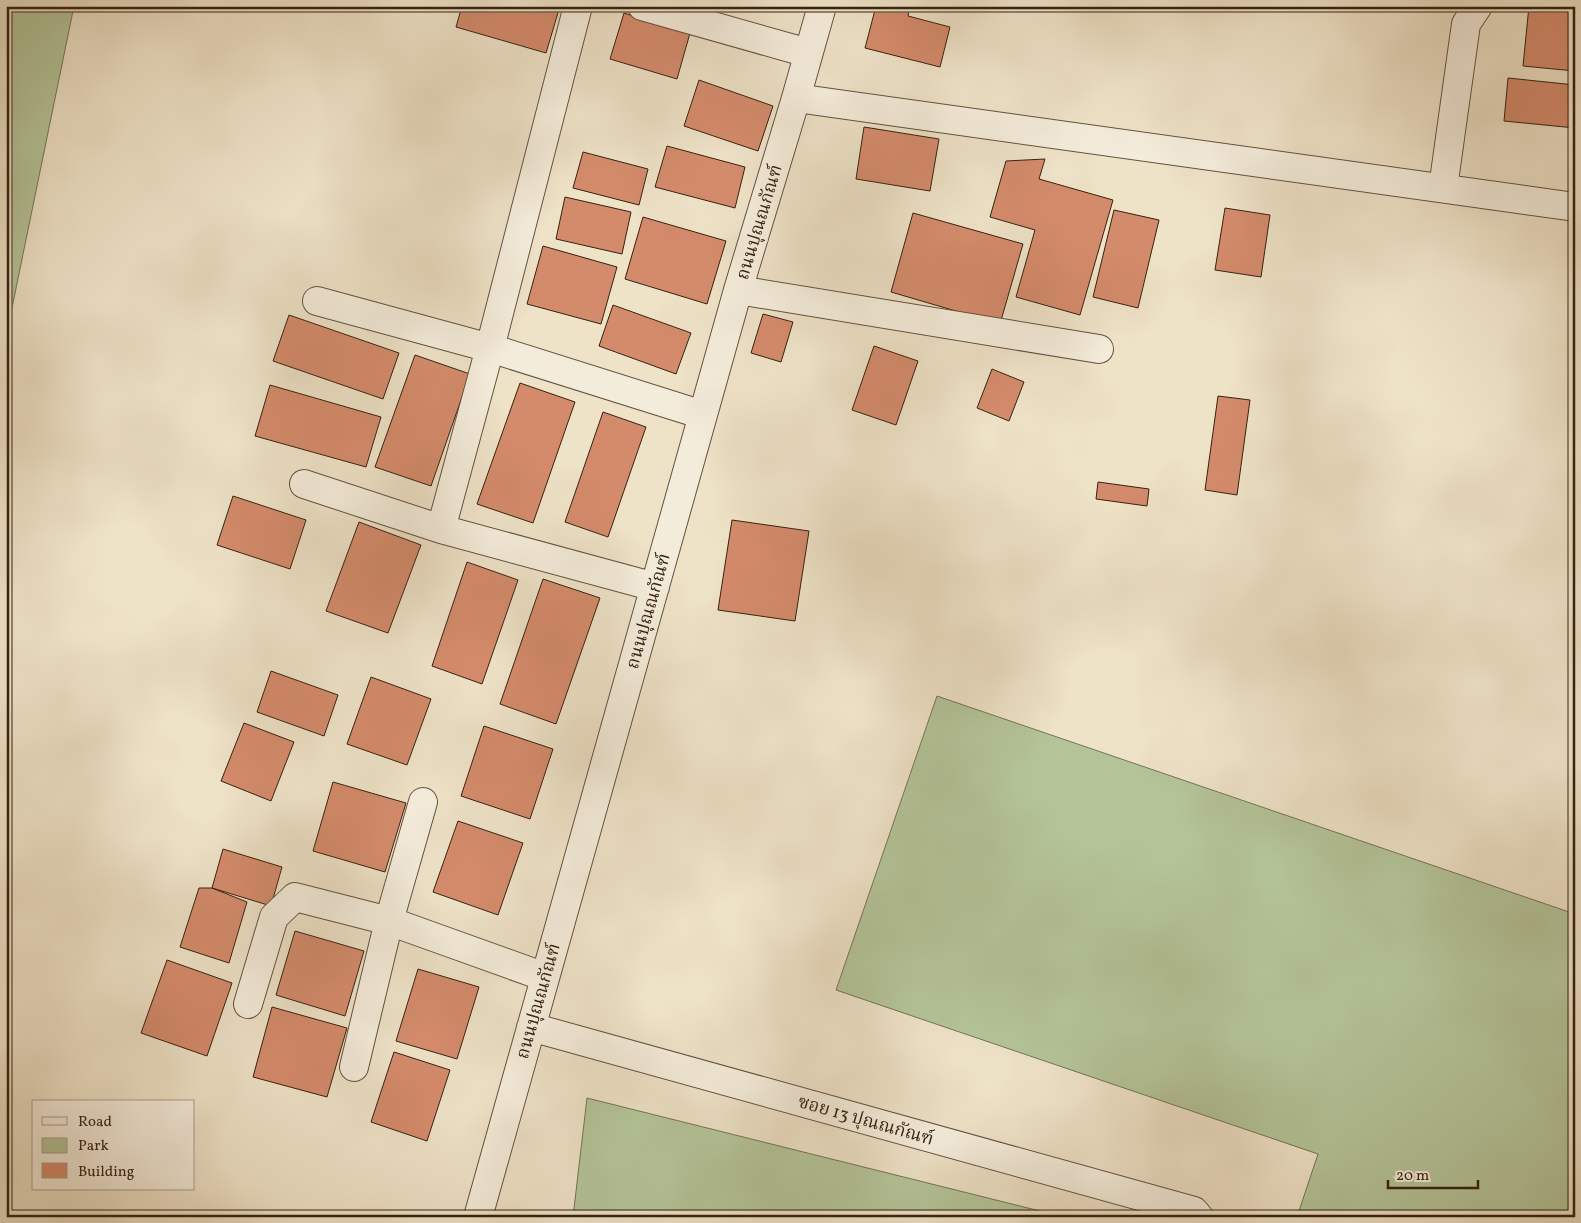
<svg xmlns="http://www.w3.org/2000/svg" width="1581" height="1223" viewBox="0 0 1581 1223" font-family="Vollkorn,'Noto Serif Thai',serif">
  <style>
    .green { fill: #b4c499; stroke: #747354 }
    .building { fill: #d48b6c; stroke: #352210 }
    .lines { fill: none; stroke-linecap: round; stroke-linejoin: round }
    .minor-casing { stroke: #63523e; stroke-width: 30 }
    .minor { stroke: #f4ecdb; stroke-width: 28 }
    .labels { text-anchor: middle; stroke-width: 5; stroke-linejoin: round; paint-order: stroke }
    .street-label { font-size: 18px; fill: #352210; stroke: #f4ecdb }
  </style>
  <rect width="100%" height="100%" fill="#eee2c7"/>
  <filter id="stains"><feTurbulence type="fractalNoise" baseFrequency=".004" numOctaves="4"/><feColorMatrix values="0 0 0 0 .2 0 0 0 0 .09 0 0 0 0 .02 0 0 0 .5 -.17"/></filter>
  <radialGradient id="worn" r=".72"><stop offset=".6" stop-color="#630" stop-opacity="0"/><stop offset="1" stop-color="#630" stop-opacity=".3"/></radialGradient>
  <path class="green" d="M6 6H74L6 337Z
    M937 696 1575 914V1217H1297L1318 1154 836 990Z
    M587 1098 1064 1217H573Z"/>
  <path class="building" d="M462 6H560L546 53 456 27Z
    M876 6H910L908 16 950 27 940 67 865 48Z
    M1529 6H1575V71L1523 66Z
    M624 13 690 33 677 79 610 59Z
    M1508 78 1575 85V128L1504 121Z
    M699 80 773 106 758 151 684 126Z
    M864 127 939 139 930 191 856 179Z
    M667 146 745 167 735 208 655 187Z
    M583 152 648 169 639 205 573 188Z
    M1045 159 1039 179 1113 200 1080 315 1016 297 1035 230 990 217 1006 161Z
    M565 197 631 212 622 254 556 239Z
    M1225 208 1270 215 1261 277 1215 270Z
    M1114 210 1159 220 1138 308 1093 297Z
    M913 213 1023 244 1000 324 891 292Z
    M643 217 726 241 707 304 625 279Z
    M543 246 617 267 601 324 527 304Z
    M613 305 691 333 676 374 599 346Z
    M763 314 793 322 781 362 751 353Z
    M289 315 399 353 383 399 273 361Z
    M874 346 918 361 896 425 852 410Z
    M415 355 470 374 431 486 375 467Z
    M992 369 1024 382 1009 421 977 408Z
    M520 383 575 402 533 523 477 504Z
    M270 385 381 417 366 467 255 436Z
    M1218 396 1250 400 1237 495 1205 490Z
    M603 412 646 427 608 537 565 522Z
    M1098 482 1149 489 1147 506 1096 499Z
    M233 496 306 520 290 569 217 545Z
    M732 520 809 531 795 621 718 610Z
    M359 522 421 545 388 633 326 611Z
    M467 562 518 580 482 684 432 666Z
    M543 579 600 598 556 724 500 704Z
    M271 671 338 695 324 736 257 712Z
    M371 677 431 699 407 765 347 744Z
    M244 723 294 742 271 801 221 781Z
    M484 726 553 749 530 819 461 796Z
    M333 782 406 803 385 872 313 851Z
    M458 821 523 843 498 915 433 892Z
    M223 849 282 867 271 906 212 888Z
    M199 888H212L247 902 229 963 180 947Z
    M295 931 364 951 345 1016 276 995Z
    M167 960 232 983 207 1056 141 1033Z
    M418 969 479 987 457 1059 396 1041Z
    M272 1007 347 1028 327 1097 253 1077Z
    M394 1052 450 1070 427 1141 371 1122Z"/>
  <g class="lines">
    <g class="minor-casing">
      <path id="minor" d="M642 6 808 53
        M796 98 1575 207
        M1443 188 1466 24 1478 6
        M738 290 1099 349
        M317 301 490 348 703 415
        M304 484 441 529 655 587
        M441 529 490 348 578 6
        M248 1004 274 917 295 897 389 921 545 977
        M531 1027 1194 1211 1199 1217
        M354 1067 389 921 423 802
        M478 1217 738 290 796 98 822 6"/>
    </g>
    <use href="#minor" class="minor"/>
  </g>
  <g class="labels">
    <g class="street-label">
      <text transform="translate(759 222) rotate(-73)" y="6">ถนนปุณณกัณฑ์</text>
      <text transform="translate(648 611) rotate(-74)" y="6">ถนนปุณณกัณฑ์</text>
      <text transform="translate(538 1001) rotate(-74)" y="6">ถนนปุณณกัณฑ์</text>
      <text transform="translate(866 1120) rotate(16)" y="6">ซอย 13 ปุณณกัณฑ์</text>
    </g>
  </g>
  <rect width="1581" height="1223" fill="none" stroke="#eee2c7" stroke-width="25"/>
  <rect x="8" y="8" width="1566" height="1208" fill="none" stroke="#352210" stroke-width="2.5"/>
  <rect x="12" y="12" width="1556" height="1198" fill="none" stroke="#352210"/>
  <rect x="32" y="1100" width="162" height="90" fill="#f4ecdb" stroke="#a89b8a"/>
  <rect x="42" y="1117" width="25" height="8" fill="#f4ecdb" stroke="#a89b8a"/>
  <text x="78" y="1126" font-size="15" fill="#352210">Road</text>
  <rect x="42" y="1138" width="25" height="15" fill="#b4c499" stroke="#a89b8a"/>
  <text x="78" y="1150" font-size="15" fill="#352210">Park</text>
  <rect x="42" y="1163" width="25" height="15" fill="#d48b6c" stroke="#a89b8a"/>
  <text x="78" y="1176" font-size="15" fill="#352210">Building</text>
  <path d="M1388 1180v8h90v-8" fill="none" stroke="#352210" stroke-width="2.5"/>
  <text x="1396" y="1180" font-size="15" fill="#352210" stroke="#f4ecdb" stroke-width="4" paint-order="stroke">20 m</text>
  <rect width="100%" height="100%" filter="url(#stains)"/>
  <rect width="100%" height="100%" fill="url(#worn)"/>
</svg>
